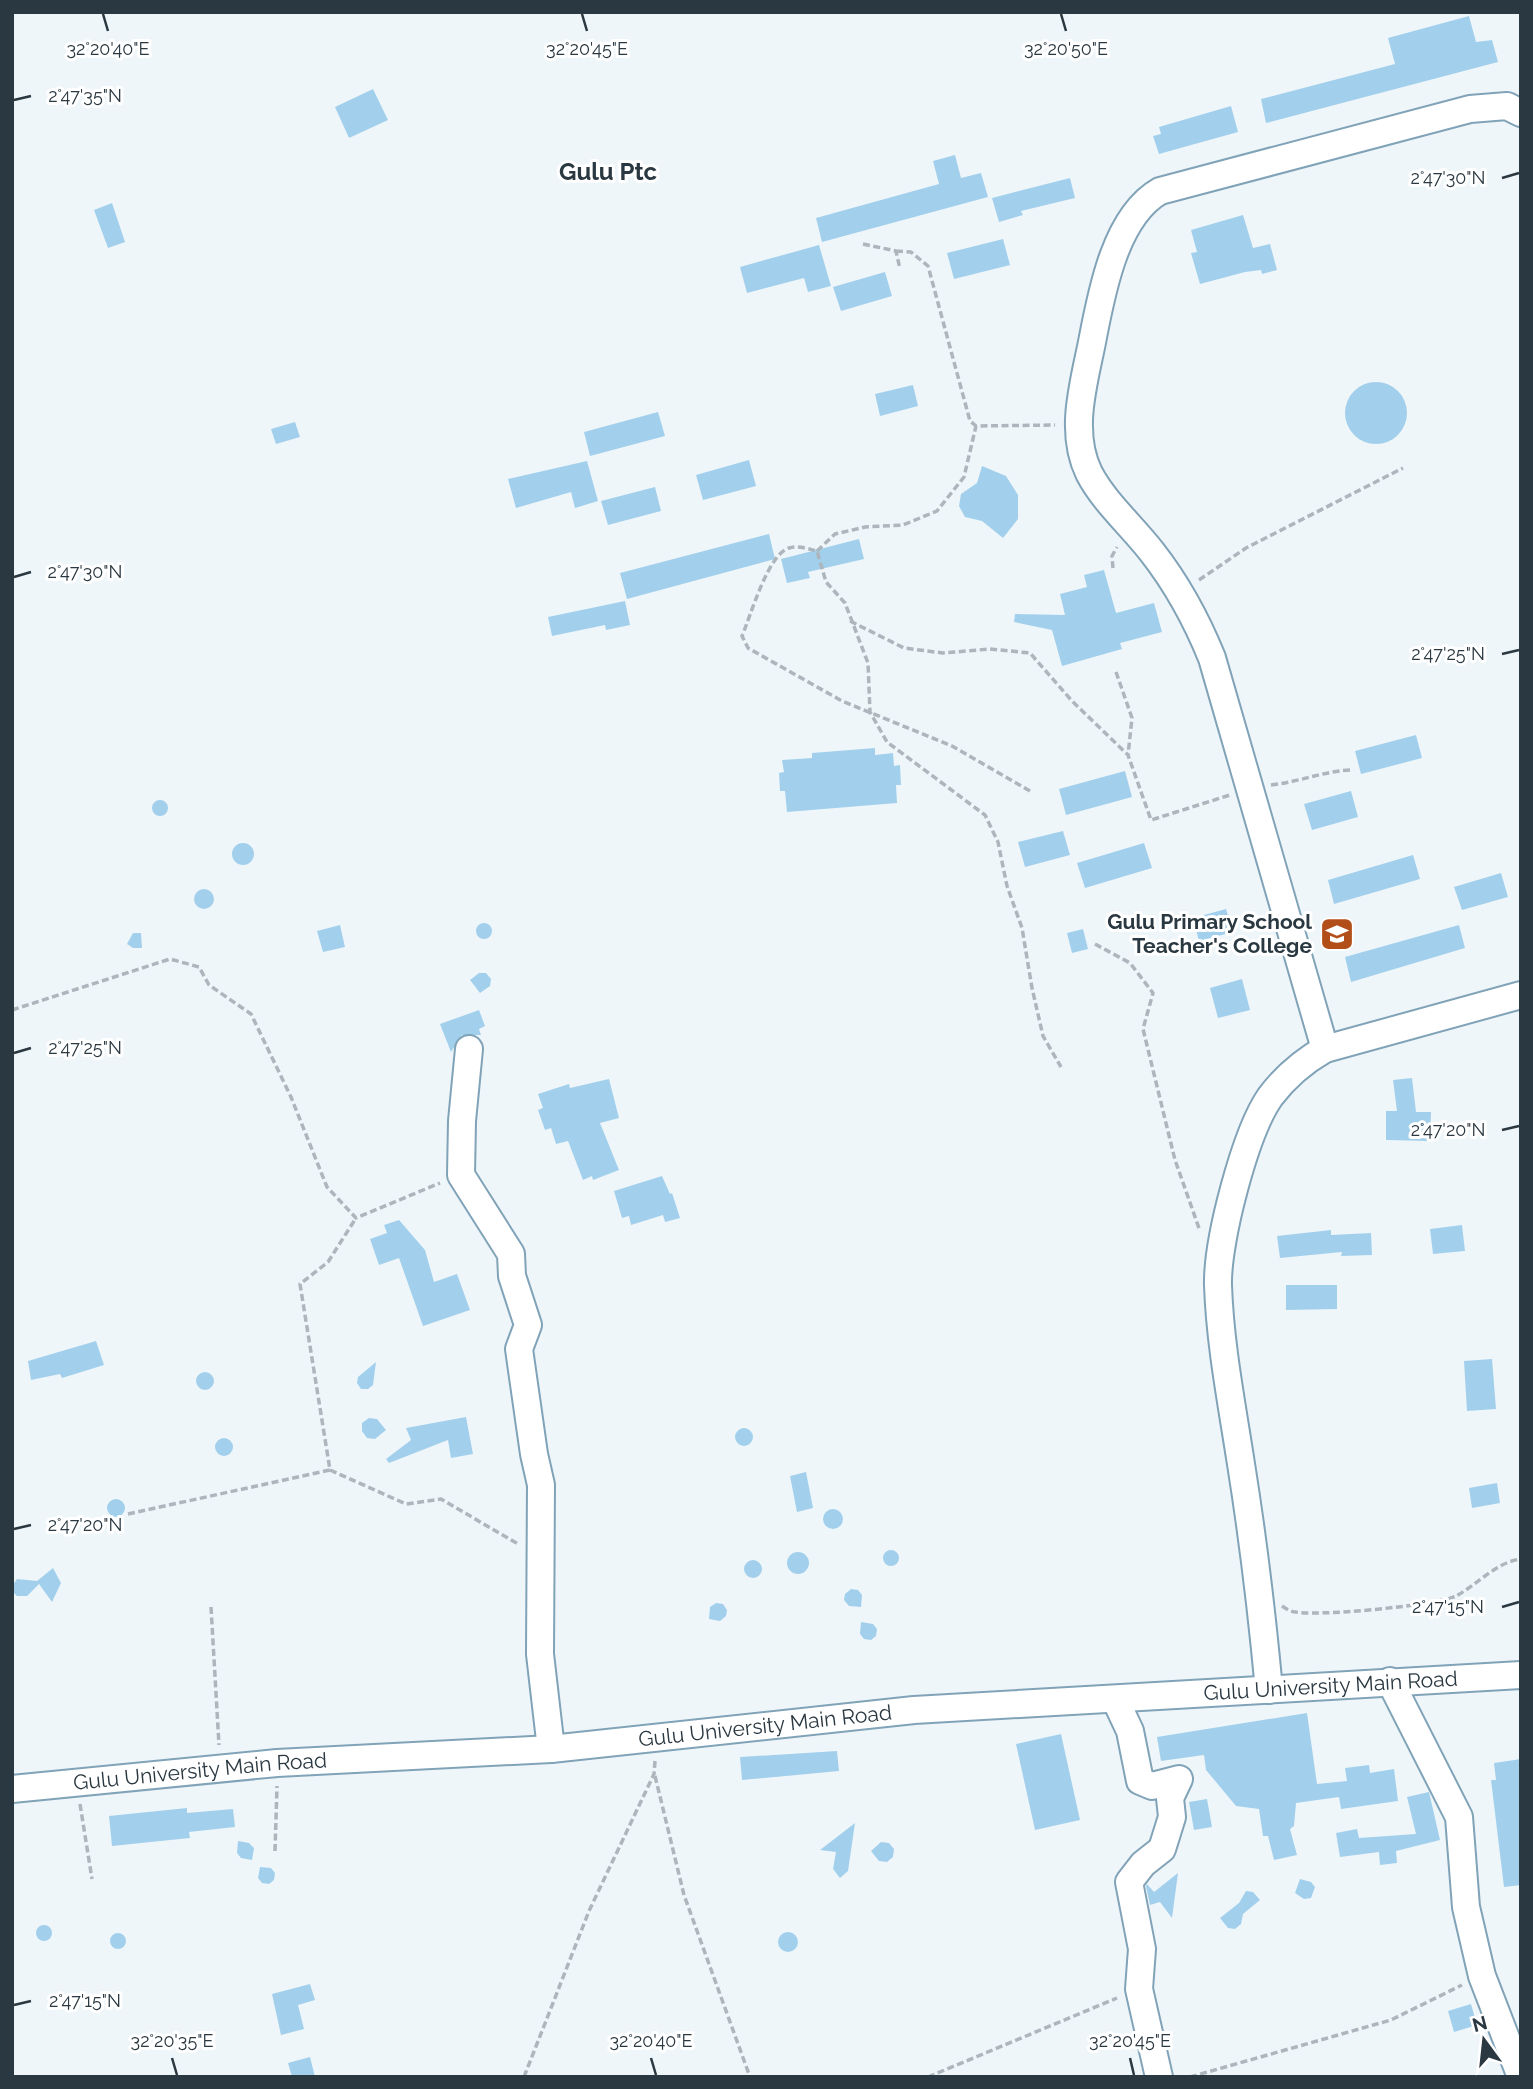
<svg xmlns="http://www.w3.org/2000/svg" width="1533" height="2089" viewBox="0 0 1533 2089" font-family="Raleway,sans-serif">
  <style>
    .building { fill: #a2d0ec }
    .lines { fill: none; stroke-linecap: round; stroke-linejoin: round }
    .minor-casing { stroke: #81a3b8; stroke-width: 30 }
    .path { stroke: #acb6bc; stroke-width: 3.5; stroke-dasharray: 7 3.5; stroke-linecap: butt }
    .minor { stroke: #fff; stroke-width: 26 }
    .ticks { fill: none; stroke: #2a3841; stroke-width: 2.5 }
    .labels { text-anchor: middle; stroke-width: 6; stroke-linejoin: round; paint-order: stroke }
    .poi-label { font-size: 21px; font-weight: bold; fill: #2a3841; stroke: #fff; text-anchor: end }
    .street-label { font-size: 21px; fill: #2a3841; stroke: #fff }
    .quarter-label { font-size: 24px; font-weight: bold; fill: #2a3841; stroke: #fff }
    .ticks-label { font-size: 18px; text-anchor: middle; fill: #2a3841; stroke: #fff; stroke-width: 6; stroke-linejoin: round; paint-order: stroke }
  </style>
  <rect width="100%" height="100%" fill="#eff6fa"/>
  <path class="building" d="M1469 16 1476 42 1492 40 1498 62 1266 123 1261 99 1395 64 1388 38Z
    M373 89 388 120 349 138 335 107Z
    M1231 106 1238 132 1159 154 1153 136 1161 134 1159 127Z
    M955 155 961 178 981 173 988 197 822 242 816 218 939 184 933 161Z
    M1070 178 1075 198 1021 211 1023 215 999 222 992 198Z
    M112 203 125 242 108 248 94 210Z
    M1243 215 1253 248 1270 244 1277 270 1262 274 1261 270 1245 272 1200 284 1191 253 1197 252 1191 230Z
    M1003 239 1010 265 954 279 947 253Z
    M819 245 831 286 808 292 804 278 747 293 740 267Z
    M885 272 892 296 841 311 833 287Z
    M1345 413a31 31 0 1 1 62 0a31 31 0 1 1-62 0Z
    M913 385 918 406 880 416 875 394Z
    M658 412 665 436 590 456 584 432Z
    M295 422 300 437 276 444 271 429Z
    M749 460 756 486 703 500 696 475Z
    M587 461 598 501 575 508 571 492 516 508 508 479Z
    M982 466 1006 476 1018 495V519L1003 538 982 521 965 517 959 506 961 494 977 483Z
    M655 487 661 511 608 525 601 501Z
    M769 534 775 559 627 599 620 573Z
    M859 539 864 559 808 572 810 578 787 583 781 559Z
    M1104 570 1116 613 1154 603 1162 632 1120 643 1122 649 1062 666 1052 630 1014 622 1015 614 1065 615 1060 594 1087 587 1084 575Z
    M625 601 630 625 606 630 605 625 552 636 548 617Z
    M1416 735 1422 758 1361 774 1355 751Z
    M875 748V755L893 753 894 766 900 765 901 785H896L897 803 787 812 785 791H780L779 773 784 772 782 760 812 758V753Z
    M1125 771 1132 797 1066 815 1059 789Z
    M1351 791 1358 817 1312 830 1304 804Z
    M152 808a8 8 0 1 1 16 0a8 8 0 1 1-16 0Z
    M1063 831 1070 855 1025 867 1018 842Z
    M1144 843 1152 868 1085 888 1077 863Z
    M232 854a11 11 0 1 1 22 0a11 11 0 1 1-22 0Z
    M1413 855 1420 879 1334 904 1328 880Z
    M1501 873 1508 897 1462 910 1454 887Z
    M194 899a10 10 0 1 1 20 0a10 10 0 1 1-20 0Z
    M1226 909 1233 932 1199 941 1193 918Z
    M476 931a8 8 0 1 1 16 0a8 8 0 1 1-16 0Z
    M340 925 345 947 323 952 317 931Z
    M1459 925 1465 948 1351 982 1345 957Z
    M1083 929 1088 949 1072 953 1067 933Z
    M133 933H141L142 948H133L127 944Z
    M479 973H486L491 979 490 986 480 993 470 980Z
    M1242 979 1250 1010 1218 1018 1210 988Z
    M479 1010 485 1026 479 1029 481 1035H462L451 1052 440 1024Z
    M1412 1078 1416 1112H1431L1430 1141 1386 1140V1111H1397L1393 1080Z
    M609 1079 619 1118 600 1123 619 1170 593 1180 592 1176 583 1180 568 1141 556 1144 551 1128 545 1130 538 1110 543 1108 538 1094 569 1084 570 1088Z
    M662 1176 670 1194 672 1193 680 1218 665 1222 663 1215 631 1225 629 1216 622 1218 614 1191Z
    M399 1220 425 1250 434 1282 457 1274 470 1310 423 1326 399 1258 379 1265 370 1239 387 1233 384 1225Z
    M1462 1225 1465 1251 1433 1254 1430 1229Z
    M1331 1230V1235L1371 1233 1372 1255 1341 1256 1342 1252 1280 1258 1277 1236Z
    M1286 1285H1337V1309L1286 1310Z
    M96 1341 104 1365 62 1378 60 1374 31 1380 28 1361Z
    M1492 1359 1496 1409 1467 1411 1464 1361Z
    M376 1362 373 1385 368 1389H361L357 1383 358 1377Z
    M196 1381a9 9 0 1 1 18 0a9 9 0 1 1-18 0Z
    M466 1417 473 1454 451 1458 448 1440 389 1463 386 1459 411 1440 406 1428Z
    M369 1418 377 1419 386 1430 375 1439 367 1438 362 1431V1423Z
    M735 1437a9 9 0 1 1 18 0a9 9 0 1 1-18 0Z
    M215 1447a9 9 0 1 1 18 0a9 9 0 1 1-18 0Z
    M806 1472 813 1508 797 1512 790 1476Z
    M1497 1483 1500 1503 1472 1508 1469 1488Z
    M107 1508a9 9 0 1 1 18 0a9 9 0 1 1-18 0Z
    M823 1519a10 10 0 1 1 20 0a10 10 0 1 1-20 0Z
    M883 1558a8 8 0 1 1 16 0a8 8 0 1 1-16 0Z
    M787 1563a11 11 0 1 1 22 0a11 11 0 1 1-22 0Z
    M744 1569a9 9 0 1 1 18 0a9 9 0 1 1-18 0Z
    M53 1568 61 1583 52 1602 39 1584 27 1596H17L13 1592 12 1586 17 1579 37 1581Z
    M851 1589 858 1590 862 1595 861 1607 849 1606 844 1600 845 1594Z
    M716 1603 723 1604 727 1610 726 1616 720 1621 709 1619 710 1607Z
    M861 1622 873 1624 877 1629 876 1636 871 1640 864 1639 860 1634Z
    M1307 1713 1317 1784 1347 1781 1345 1768 1369 1765 1370 1773 1394 1769 1398 1801 1341 1809 1339 1797 1296 1803 1294 1826 1290 1829 1297 1855 1274 1860 1268 1836H1263L1259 1809 1236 1806 1206 1770 1204 1755 1161 1761 1157 1737Z
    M1061 1734 1080 1820 1035 1830 1016 1744Z
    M837 1751 839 1771 742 1780 740 1757Z
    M1521 1759V1885L1504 1887 1491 1780H1496L1494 1763Z
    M1429 1792 1440 1840 1396 1851 1397 1863 1380 1865 1379 1852 1340 1857 1336 1833 1357 1829 1359 1838 1416 1834 1407 1797Z
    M1207 1799 1212 1827 1194 1830 1189 1802Z
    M187 1808V1813L233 1809 235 1827 189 1832 190 1838 112 1846 109 1816Z
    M855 1823 848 1871 840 1878 833 1869 836 1852 820 1850Z
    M238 1841 249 1843 254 1848 252 1860 241 1858 237 1853Z
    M881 1842 889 1843 894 1849 893 1857 887 1862 879 1861 871 1851Z
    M260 1867 271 1868 275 1873 274 1880 269 1884 262 1883 258 1878Z
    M1178 1873 1172 1918 1160 1902 1150 1905 1146 1886 1147 1884 1154 1892Z
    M1300 1879 1311 1882 1315 1887 1311 1898 1304 1899 1295 1893Z
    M1246 1891 1253 1892 1260 1900 1243 1914 1241 1924 1235 1929 1228 1928 1220 1918 1239 1903Z
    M36 1933a8 8 0 1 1 16 0a8 8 0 1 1-16 0Z
    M778 1942a10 10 0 1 1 20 0a10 10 0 1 1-20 0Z
    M110 1941a8 8 0 1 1 16 0a8 8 0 1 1-16 0Z
    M310 1984 315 2000 298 2005 304 2029 281 2035 272 1994Z
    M1471 2004 1477 2025 1454 2032 1448 2011Z
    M310 2057 315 2077H292L288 2063Z"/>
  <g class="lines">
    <g class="minor-casing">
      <g id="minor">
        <path d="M469 1049 462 1121 461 1175 511 1254 512 1276 528 1325 519 1349 534 1454 541 1485 540 1654 551 1749"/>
        <path d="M1325 1049 1212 658C1197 621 1177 584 1152 552 1132 526 1104 502 1089 473 1068 430 1085 380 1093 337 1102 290 1116 216 1160 191L1470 109 1507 106 1521 113"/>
        <path d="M1390 1681 1459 1817 1466 1907 1482 1976 1521 2077"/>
        <path d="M1269 1690C1262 1614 1253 1539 1241 1464 1232 1405 1220 1345 1218 1285 1217 1241 1245 1133 1270 1097 1285 1077 1304 1061 1325 1049L1521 995"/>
        <path d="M1115 1699 1130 1731 1140 1781 1152 1786 1179 1779 1170 1798 1172 1817 1162 1849 1143 1864 1129 1882 1142 1949 1139 1989 1159 2077"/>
        <path id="s1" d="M12 1789 277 1763 551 1749 914 1710 1521 1675"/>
      </g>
    </g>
    <path class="path" d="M863 244 896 251 900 269
      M896 251 911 252 928 266 970 421 976 426 1055 425
      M817 551 835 534 865 527 903 525 937 511 964 477 976 426
      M1113 568 1112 556 1117 547
      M1199 580 1246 548 1403 468
      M850 621 904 648 943 653 990 649 1030 653 1072 701 1128 755 1151 820 1230 795
      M1116 672 1132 718 1128 755
      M1271 785C1299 782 1324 771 1351 770
      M1030 791 952 746 842 701 748 648 742 636C751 615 768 554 789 548 798 545 808 549 817 551L826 582 845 603 868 663 870 712 887 742 985 815 998 842 1007 886 1022 928 1032 988 1043 1036 1061 1067
      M1095 944 1130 963 1153 993 1143 1029 1175 1160 1200 1231
      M12 1010 170 959 199 967 209 985 251 1014 291 1097 327 1187 356 1218 440 1183
      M330 1470 406 1504 441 1499 518 1544
      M128 1514 330 1470 300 1284 328 1262 356 1218
      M1282 1606C1285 1608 1288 1610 1291 1611 1309 1618 1440 1605 1456 1596 1477 1585 1496 1562 1521 1559
      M211 1607 219 1745
      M655 1776 684 1895 750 2077
      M80 1804 92 1879
      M275 1851 277 1786
      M524 2077 589 1911 654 1774 655 1761
      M928 2077 1117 1998
      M1190 2077 1391 2020 1462 1985"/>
    <use href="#minor" class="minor"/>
  </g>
  <path class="ticks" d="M103 14 108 31M582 14 587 31M1061 14 1066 31M14 100 31 96M1502 178 1519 173M14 577 31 572M1502 654 1519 650M14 1053 31 1048M1502 1130 1519 1126M14 1529 31 1525M1502 1607 1519 1602M14 2005 31 2001M172 2058 177 2075M651 2058 656 2075M1130 2058 1134 2075"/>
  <defs>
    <g id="university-square" transform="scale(1.75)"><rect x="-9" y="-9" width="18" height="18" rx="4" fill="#b24f19" stroke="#fff"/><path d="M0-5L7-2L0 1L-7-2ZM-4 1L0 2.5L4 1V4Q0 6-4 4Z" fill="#fff"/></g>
  </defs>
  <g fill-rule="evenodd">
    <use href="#university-square" x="1337" y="934"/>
  </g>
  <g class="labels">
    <g class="poi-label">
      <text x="1312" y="929">Gulu Primary School<tspan x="1312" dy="24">Teacher's College</tspan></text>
    </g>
    <g class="street-label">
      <text dy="7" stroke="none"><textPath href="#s1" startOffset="1323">Gulu University Main Road</textPath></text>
      <text dy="7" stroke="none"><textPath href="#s1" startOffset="756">Gulu University Main Road</textPath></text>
      <text dy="7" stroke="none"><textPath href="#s1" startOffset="189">Gulu University Main Road</textPath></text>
    </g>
    <g class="quarter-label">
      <text x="608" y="180">Gulu Ptc</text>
    </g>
  </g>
  <g class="ticks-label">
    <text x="587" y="55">32°20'45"E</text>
    <text x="108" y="55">32°20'40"E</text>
    <text x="1066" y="55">32°20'50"E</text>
    <text x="85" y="102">2°47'35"N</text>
    <text x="1448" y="184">2°47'30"N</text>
    <text x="85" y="578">2°47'30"N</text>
    <text x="1448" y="660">2°47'25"N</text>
    <text x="85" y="1054">2°47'25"N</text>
    <text x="1448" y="1136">2°47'20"N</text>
    <text x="85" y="1531">2°47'20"N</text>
    <text x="1448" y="1613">2°47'15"N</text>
    <text x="85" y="2007">2°47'15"N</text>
    <text x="172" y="2047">32°20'35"E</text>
    <text x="651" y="2047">32°20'40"E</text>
    <text x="1130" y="2047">32°20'45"E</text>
  </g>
  <rect width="1533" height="2089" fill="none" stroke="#2a3841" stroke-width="28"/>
  <g transform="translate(1484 2040) rotate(345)" stroke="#ffffff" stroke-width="5" paint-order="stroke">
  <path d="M0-5L12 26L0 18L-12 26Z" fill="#2a3841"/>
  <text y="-10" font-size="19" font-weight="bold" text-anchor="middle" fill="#2a3841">N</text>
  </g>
</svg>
